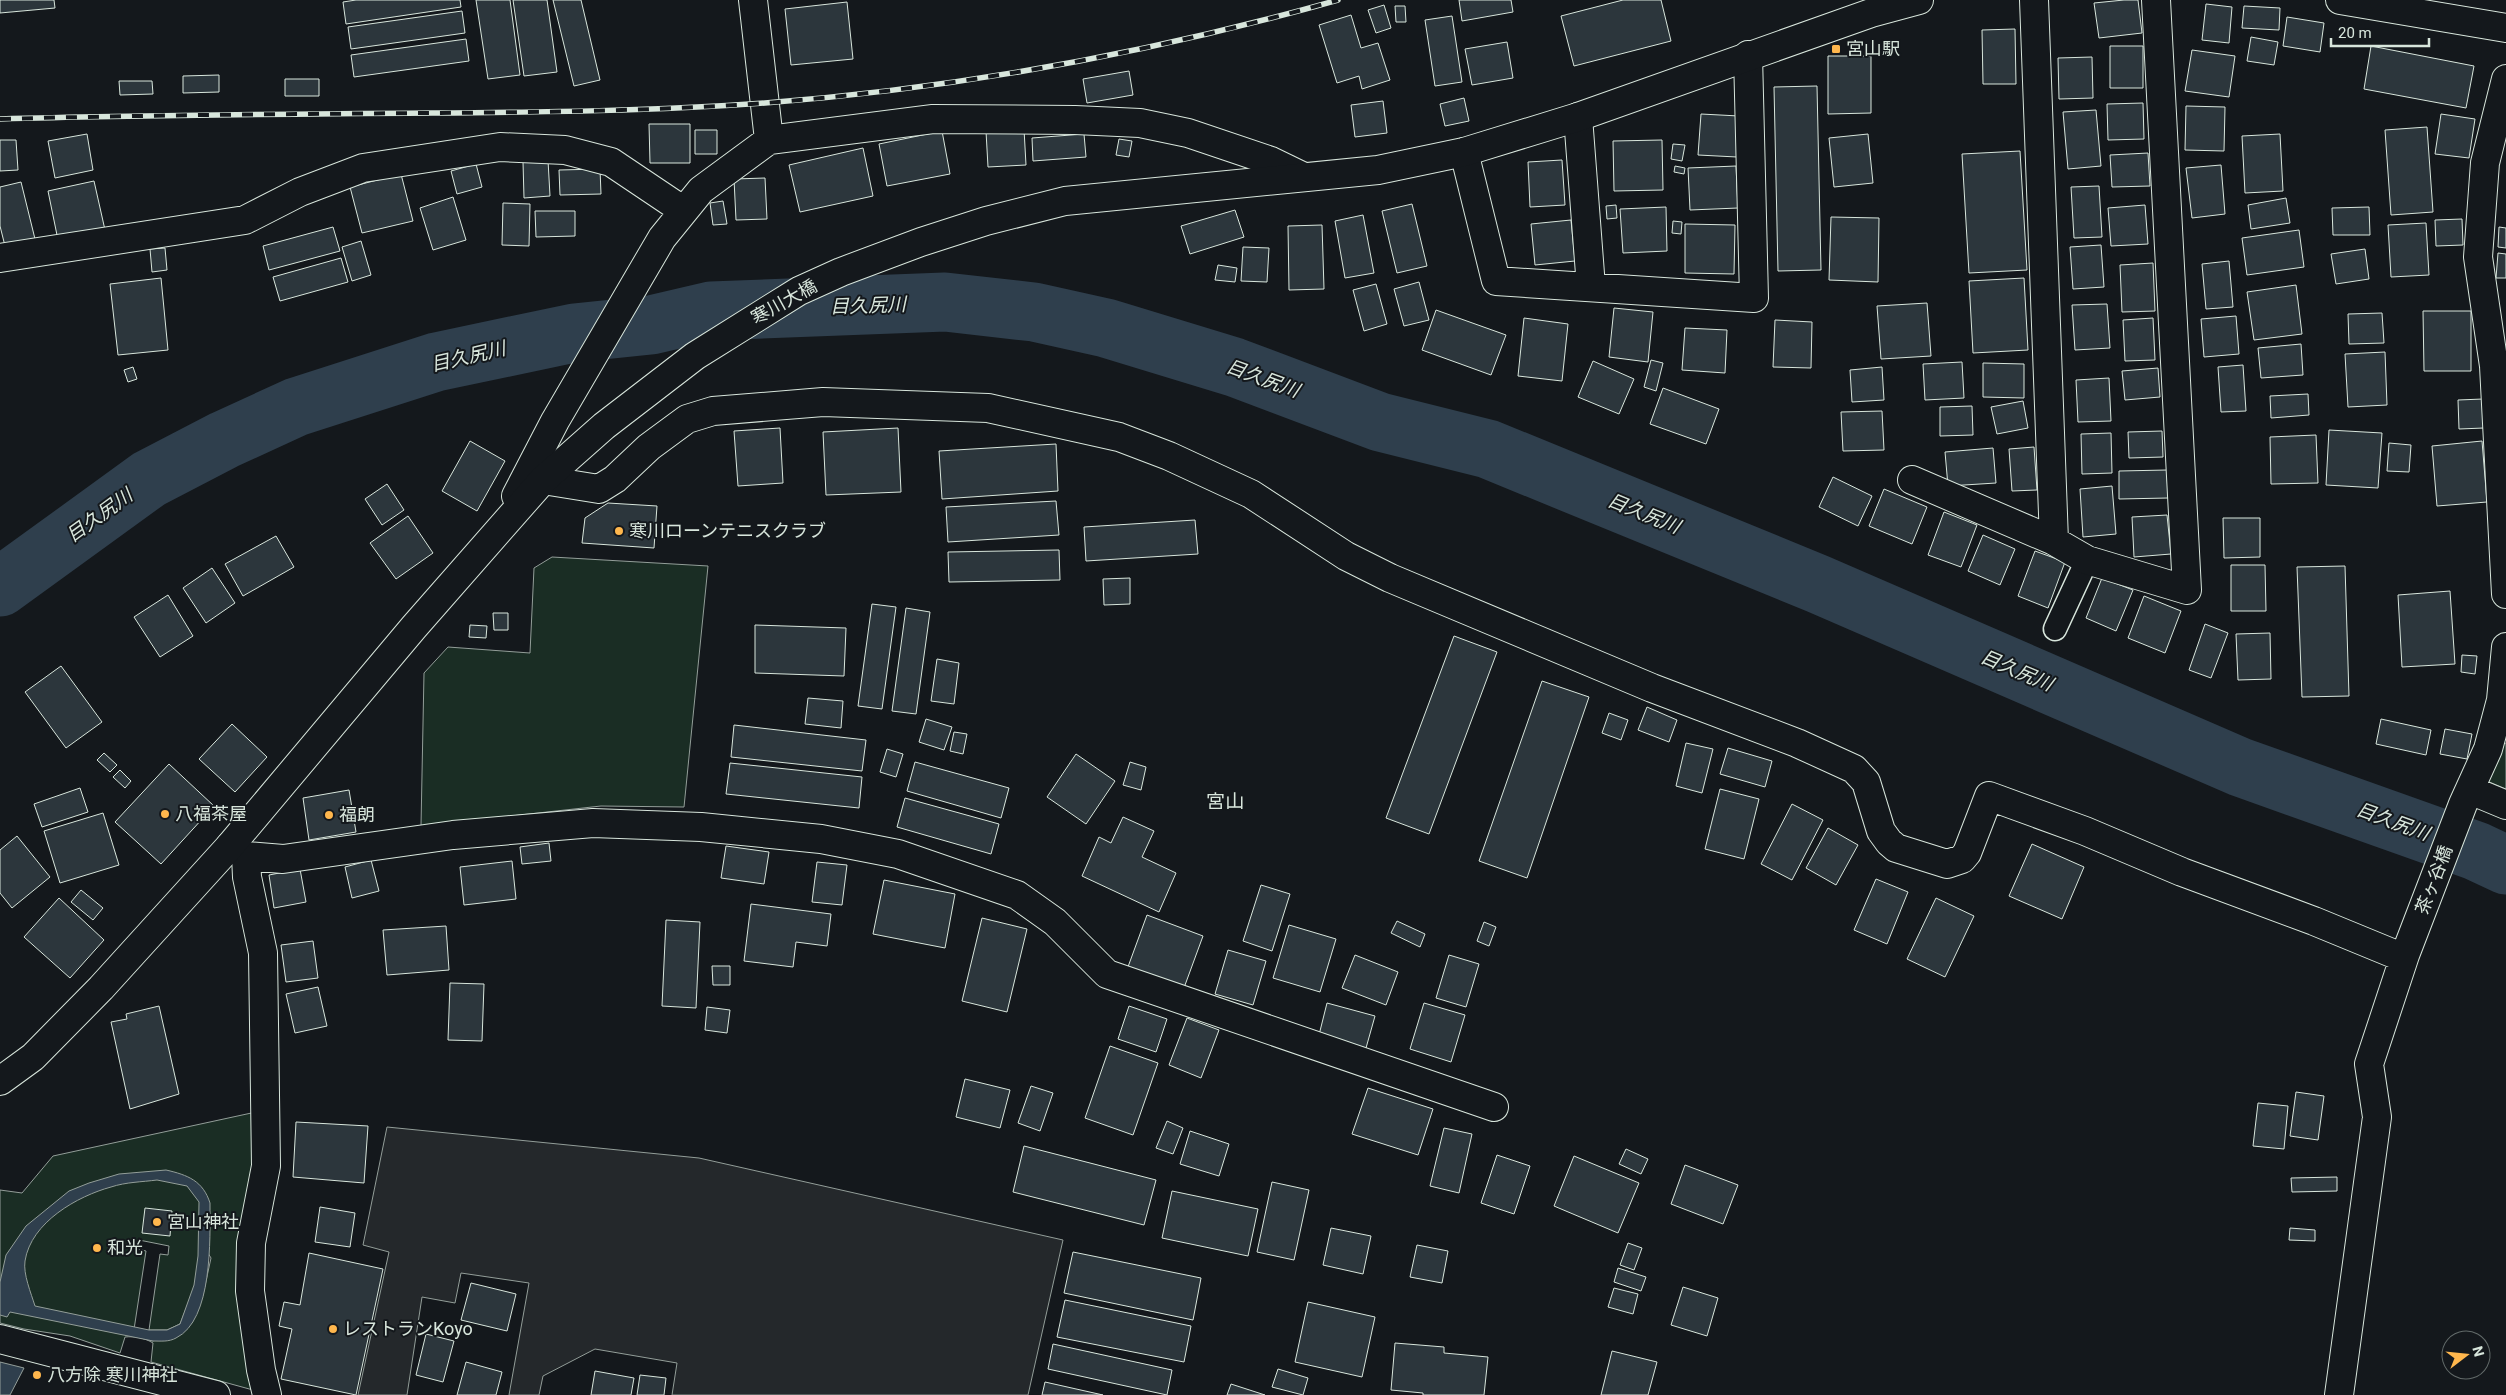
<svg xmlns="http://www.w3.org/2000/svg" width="2506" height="1395" viewBox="0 0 2506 1395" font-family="Roboto,'Noto Sans JP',sans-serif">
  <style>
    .green { fill: #1a2d24; stroke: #939e99; fill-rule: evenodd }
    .parking { fill: #24282b; stroke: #939e99 }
    .water { fill: #2f3f4d; stroke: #939e99; fill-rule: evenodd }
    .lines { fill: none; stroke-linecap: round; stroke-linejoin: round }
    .river { stroke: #2f3f4d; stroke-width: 59 }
    .building { fill: #2c363c; stroke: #d8e6dc }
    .pedestrian-casing { stroke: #d8e6dc; stroke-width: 25 }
    .minor-casing { stroke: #d8e6dc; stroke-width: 30 }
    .tertiary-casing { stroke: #d8e6dc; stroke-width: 30 }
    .pedestrian { stroke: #14181c; stroke-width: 22 }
    .minor { stroke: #14181c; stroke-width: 28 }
    .tertiary { stroke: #14181c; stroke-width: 28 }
    .rail-casing { stroke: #d8e6dc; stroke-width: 5.5 }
    .rail { stroke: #14181c; stroke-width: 4; stroke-dasharray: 11; stroke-linecap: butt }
    .poi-dot { fill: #ffb74d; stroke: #14181c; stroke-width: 2 }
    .labels { text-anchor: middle; stroke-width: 4; stroke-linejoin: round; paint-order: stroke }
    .poi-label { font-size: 18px; fill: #d8e6dc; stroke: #14181c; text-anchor: start }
    .street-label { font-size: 18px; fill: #d8e6dc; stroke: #14181c }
    .water-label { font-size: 19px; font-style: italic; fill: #d8e6dc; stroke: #14181c }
    .neighbourhood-label { font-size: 19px; fill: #d8e6dc; stroke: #14181c }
  </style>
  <rect width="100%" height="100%" fill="#14181c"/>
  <path class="green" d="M552 557 708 566 684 807 601 806 421 826 424 673 448 647 530 653 534 568Z
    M2506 743V789L2487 781 2502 744Z
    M256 1112 253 1390 151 1362 153 1343C145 1338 135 1336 125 1337L120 1353 70 1336 24 1329 0 1323V1190L22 1193 53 1156ZM139 1240 169 1246 168 1255 160 1254 149 1330H167L180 1324 208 1253 211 1258 203 1295 192 1323 153 1341 133 1336 146 1251 137 1249Z"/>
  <path class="parking" d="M387 1127 699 1158 1063 1240 1028 1395H672L677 1363 595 1349 543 1376 539 1395H509L529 1283 461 1273 455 1303 422 1297 407 1395H358L389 1252 363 1245Z"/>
  <path class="water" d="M166 1170C188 1175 203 1181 210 1203 210 1239 213 1320 176 1338 169 1342 161 1341 153 1341L10 1312 7 1317 0 1315V1282L6 1255 26 1226 69 1191 89 1183 119 1174ZM157 1180 187 1186 199 1202 198 1256 194 1285 180 1324 167 1330H149L35 1306C31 1293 23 1274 25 1261 31 1222 78 1196 111 1187 126 1182 142 1182 157 1180Z
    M0 1362 24 1368 10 1395H0Z"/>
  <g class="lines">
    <path class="river" d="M0 587 149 479 224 440 296 407 436 362 574 333 651 325 711 311 945 302 1034 312 1106 328 1234 367 1380 422 1488 449 1818 584 2240 767 2476 851 2506 865"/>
  </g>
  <path class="building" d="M0 0H54L55 8 0 13Z
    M356 0H460L461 7 346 24 343 2Z
    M476 0H510L520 75 488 79Z
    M513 0H547L557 72 524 76Z
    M553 0H581L600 80 574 86Z
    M1459 0H1511L1513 12 1462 21Z
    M1623 0H1661L1671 41 1574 66 1561 16Z
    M2124 0H2138L2142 33 2099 38 2094 3Z
    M847 2 853 59 791 65 785 9Z
    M2206 4 2232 7 2229 43 2202 40Z
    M1384 5 1391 28 1376 33 1368 10Z
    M1395 6H1405L1406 22H1396Z
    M2244 6 2280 8 2279 30 2242 28Z
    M462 11 465 33 351 49 348 27Z
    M1351 15 1361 48 1378 43 1390 80 1362 89 1359 76 1337 83 1319 25Z
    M1452 16 1462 82 1435 86 1425 20Z
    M2287 17 2324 23 2320 52 2283 46Z
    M2015 29 2016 84H1983L1982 30Z
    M2251 37 2278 42 2274 65 2247 61Z
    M466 39 469 61 354 77 351 55Z
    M1507 42 1513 78 1472 85 1465 49Z
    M2110 46H2143V88H2110Z
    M2371 46 2474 66 2466 108 2364 89Z
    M2192 50 2235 56 2229 97 2185 91Z
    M1828 56H1871V113L1828 114Z
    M2092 57 2093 98 2059 99 2058 58Z
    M1129 71 1133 95 1087 103 1083 79Z
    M219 75V92L183 93V76Z
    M285 79H319V96H285Z
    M119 81H152L153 94 120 95Z
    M1817 86 1821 270 1778 271 1774 87Z
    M1464 98 1469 121 1445 126 1440 104Z
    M1383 101 1387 133 1355 137 1351 105Z
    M2143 103 2144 139 2108 140 2107 104Z
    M2186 106 2225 107 2224 151 2185 150Z
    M2096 110 2101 166 2068 169 2063 112Z
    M1701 114 1739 116 1737 157 1698 155Z
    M2441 114 2475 119 2469 158 2435 154Z
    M649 124H690V163H650Z
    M2427 127 2433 212 2391 215 2385 130Z
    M1024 129 1026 165 988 167 986 131Z
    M695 130H717V154H695Z
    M942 131 950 174 887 186 879 144Z
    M87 134 93 170 55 178 48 141Z
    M1084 134 1086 157 1033 161 1032 138Z
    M1868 134 1873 183 1834 187 1829 138Z
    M2280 134 2283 191 2245 193 2242 136Z
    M1119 139 1132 141 1129 157 1116 155Z
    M0 140H16L18 170 0 171Z
    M1662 140 1663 190 1614 191 1613 141Z
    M1673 144 1685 145 1682 161 1671 159Z
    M863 148 873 196 800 212 789 165Z
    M2020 151 2027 270 1969 273 1962 154Z
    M2148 153 2150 186 2112 187 2110 155Z
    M548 160 550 196 524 198 523 162Z
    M1562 160 1565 205 1530 207 1528 162Z
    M476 164 482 187 457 194 451 171Z
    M2221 165 2225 214 2192 218 2186 168Z
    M1675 166 1685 168 1684 174 1674 172Z
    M1736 166 1738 208 1690 210 1688 168Z
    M600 169 601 194 560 195 559 170Z
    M401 174 413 221 362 233 350 187Z
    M765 178 767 219 736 220 734 179Z
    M94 181 105 230 58 240 48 191Z
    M21 182 35 239 5 246 0 226V187Z
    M2099 186 2102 237 2074 238 2071 187Z
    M453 197 466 240 433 250 420 208Z
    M2286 198 2290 223 2251 229 2248 205Z
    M723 201 727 224 713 225 710 203Z
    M503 203 530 204 529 246 502 245Z
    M1412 204 1427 266 1397 273 1382 211Z
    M1616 205 1617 218 1607 219 1606 206Z
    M2145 205 2148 244 2111 246 2108 208Z
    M1666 207 1667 251 1623 253 1620 209Z
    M2369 207 2370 235H2333L2332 208Z
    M1235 210 1244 237 1190 254 1181 226Z
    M535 211H575V236L536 237Z
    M1363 215 1374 273 1345 278 1335 221Z
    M1831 217 1879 218 1878 282 1829 280Z
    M2462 219 2463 245 2436 246 2435 220Z
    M1571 220 1575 261 1535 265 1531 224Z
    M1673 221 1682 222 1681 234 1672 233Z
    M2426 223 2429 275 2391 277 2388 225Z
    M1685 224 1735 225 1734 274 1685 273Z
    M1322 225 1324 289 1289 290 1288 226Z
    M333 227 340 251 269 270 263 246Z
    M2499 227 2506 228V248L2498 247Z
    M2299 230 2304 267 2247 275 2242 238Z
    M361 241 371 275 352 281 342 247Z
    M2101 245 2104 287 2073 289 2070 247Z
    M1243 247 1269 248 1267 282 1241 281Z
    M165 248 167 270 152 272 150 249Z
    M2365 249 2369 279 2336 284 2331 254Z
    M2498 253 2506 254V278H2496Z
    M341 258 348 282 280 301 273 277Z
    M2229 261 2233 307 2206 309 2202 264Z
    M2153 263 2155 311 2122 312 2120 265Z
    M1218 265 1237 268 1235 282 1215 280Z
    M161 278 168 350 118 355 110 284Z
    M2024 278 2028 350 1973 353 1969 281Z
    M1419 282 1429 320 1404 326 1394 289Z
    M1376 284 1387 324 1364 331 1353 290Z
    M2296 285 2302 334 2254 340 2247 292Z
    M1927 303 1931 356 1881 359 1877 306Z
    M2107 304 2110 348 2075 350 2072 305Z
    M1614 308 1653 312 1648 362 1609 357Z
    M1436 310 1506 335 1491 375 1422 350Z
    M2423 311H2471V371H2424Z
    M2382 313 2384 343 2349 344 2348 314Z
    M2236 316 2239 354 2204 357 2201 319Z
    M1524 318 1568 324 1562 381 1518 376Z
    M2153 318 2155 360 2125 361 2123 320Z
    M1775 320 1812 322 1811 368 1773 367Z
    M1685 328 1727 330 1725 373 1682 370Z
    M2301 344 2303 375 2261 378 2258 348Z
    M2385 352 2387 405 2348 407 2345 354Z
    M1651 360 1663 363 1656 391 1644 387Z
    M1593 361 1634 379 1619 414 1578 397Z
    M1962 362 1964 398 1925 400 1923 364Z
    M1983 363 2024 364V398L1983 397Z
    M2243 365 2246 411 2221 412 2218 367Z
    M133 367 137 379 128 382 124 370Z
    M1882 367 1884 400 1852 402 1850 370Z
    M2158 368 2160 397 2125 400 2122 371Z
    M2109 378 2111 421 2078 422 2076 380Z
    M1663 388 1719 409 1706 444 1650 424Z
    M2308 394 2309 415 2271 418 2270 396Z
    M2483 399 2484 428 2459 429 2458 400Z
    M2023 401 2028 428 1997 434 1991 407Z
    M1972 406 1973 435 1940 436V407Z
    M1882 411 1884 450 1843 451 1841 412Z
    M780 428 783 483 738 486 734 431Z
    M898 428 901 492 826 495 823 432Z
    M2329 430 2382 433 2378 488 2326 485Z
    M2162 431 2163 457 2129 458 2128 432Z
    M2111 433 2112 473 2082 474 2081 434Z
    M2316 435 2318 483 2271 484 2270 437Z
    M470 441 505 461 477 511 442 491Z
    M2482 441 2487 502 2437 506 2432 446Z
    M2389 443 2411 445 2409 472 2387 471Z
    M1056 444 1058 491 942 499 939 451Z
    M2034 447 2037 490 2012 491 2009 449Z
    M1993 448 1996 483 1948 486 1945 452Z
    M2167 470 2168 498 2119 499V471Z
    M1833 477 1872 496 1858 526 1819 507Z
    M387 484 404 510 382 525 365 499Z
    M2112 486 2116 534 2083 537 2080 489Z
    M1884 489 1927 507 1912 544 1869 526Z
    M1056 501 1059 535 948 542 946 507Z
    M608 503 657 506 654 548 582 543 585 518Z
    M1944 512 1977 525 1961 567 1928 555Z
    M2167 515 2171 554 2134 557 2132 517Z
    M408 516 433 553 396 579 370 543Z
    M2223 518H2260V557L2224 558Z
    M1195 520 1198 554 1086 561 1084 527Z
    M1983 535 2015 549 2000 585 1968 571Z
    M276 536 294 567 243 596 225 564Z
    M1059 550 1060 580 949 582 948 552Z
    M2035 551 2065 562 2048 608 2018 596Z
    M2231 565H2265L2266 611H2231Z
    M2345 566 2349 696 2302 697 2297 567Z
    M212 568 235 603 206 623 183 588Z
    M1130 578V604L1104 605 1103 579Z
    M2102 578 2133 590 2116 631 2086 618Z
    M2450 591 2455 664 2402 667 2398 595Z
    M168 595 193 636 160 657 134 617Z
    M2144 596 2181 611 2165 653 2128 638Z
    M872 604 896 607 882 709 858 706Z
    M906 608 930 612 916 714 892 711Z
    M493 613H508V630H494Z
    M2205 624 2228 633 2211 678 2189 670Z
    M470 625 487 626 486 638 469 637Z
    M755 625 846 628 844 676 755 673Z
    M2270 633 2271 679 2238 680 2236 634Z
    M1454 636 1497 652 1429 834 1386 818Z
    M2462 655 2477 656 2475 674 2461 672Z
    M937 659 959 663 954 704 931 701Z
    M61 666 102 722 66 748 25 692Z
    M1542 681 1589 697 1527 878 1479 861Z
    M808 698 843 701 841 728 805 724Z
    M1647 707 1677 720 1669 742 1638 730Z
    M1609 713 1628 720 1621 740 1602 733Z
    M926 719 952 727 944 750 919 742Z
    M2381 719 2431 730 2426 755 2376 744Z
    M232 724 267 757 235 792 199 759Z
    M734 725 866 740 862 771 731 757Z
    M2445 729 2472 734 2467 759 2440 754Z
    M954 732 967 734 963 754 950 751Z
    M1686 743 1713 749 1702 793 1676 786Z
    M1728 748 1772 761 1765 787 1720 774Z
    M887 749 903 754 896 777 880 772Z
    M104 753 117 765 110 772 97 760Z
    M1076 754 1115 781 1086 824 1047 797Z
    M915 762 1009 788 1001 818 907 791Z
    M1130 762 1146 767 1141 790 1123 785Z
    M730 763 862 777 859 808 726 794Z
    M169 764 214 806 161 864 115 822Z
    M120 770 131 781 125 788 113 777Z
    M80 788 88 812 42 827 34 804Z
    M1720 789 1759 799 1744 859 1705 849Z
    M349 790 356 832 309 840 303 798Z
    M905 798 999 824 991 854 897 827Z
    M1792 804 1823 820 1792 880 1761 864Z
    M103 813 119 865 60 883 44 831Z
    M1123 817 1154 831 1142 857 1176 873 1159 912 1082 876 1099 837 1111 843Z
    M1828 828 1858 845 1836 885 1806 868Z
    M17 836 50 877 12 908 0 893V850Z
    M549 843 551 861 522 864 520 847Z
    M2032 844 2084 867 2062 919 2009 896Z
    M726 846 769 852 764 884 721 878Z
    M371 860 379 891 352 898 345 867Z
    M512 861 516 899 464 905 460 867Z
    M817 862 847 865 842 905 812 902Z
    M300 869 306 902 274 908 269 875Z
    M1876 879 1908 892 1887 944 1854 930Z
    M884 880 955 894 945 948 873 934Z
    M1261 885 1290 894 1272 951 1243 941Z
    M81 890 103 908 93 920 71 902Z
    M59 898 104 940 70 978 24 937Z
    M1936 898 1974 916 1945 977 1907 959Z
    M751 904 831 914 827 946 796 942 793 967 744 961Z
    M1147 915 1203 936 1181 996 1125 975Z
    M982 918 1027 929 1007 1012 962 1001Z
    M666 920 700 922 696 1008 662 1006Z
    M1397 921 1425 934 1420 947 1391 933Z
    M1484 922 1496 927 1489 946 1477 941Z
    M1289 925 1336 939 1320 992 1273 978Z
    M446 926 449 970 387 975 383 930Z
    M313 941 318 978 286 982 281 945Z
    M1228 950 1266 961 1253 1005 1215 994Z
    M1355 955 1398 972 1386 1005 1342 988Z
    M1449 955 1479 964 1466 1007 1436 998Z
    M712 966H730V985H713Z
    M450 983 484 984 482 1041 448 1040Z
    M318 987 327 1026 295 1033 286 994Z
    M1327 1003 1375 1016 1366 1048 1319 1035Z
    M1424 1003 1465 1015 1451 1062 1410 1049Z
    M159 1006 179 1094 130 1109 111 1022 127 1019 126 1014Z
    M1129 1006 1167 1019 1156 1052 1118 1039Z
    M707 1007 730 1010 727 1033 705 1030Z
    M1187 1018 1219 1030 1201 1078 1169 1065Z
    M1110 1046 1158 1063 1133 1135 1085 1118Z
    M965 1079 1010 1090 1000 1128 956 1117Z
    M1031 1086 1053 1093 1040 1131 1018 1123Z
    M1368 1088 1433 1109 1418 1155 1352 1134Z
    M2296 1092 2324 1096 2318 1140 2290 1136Z
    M2258 1103 2288 1106 2284 1149 2253 1146Z
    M1167 1121 1183 1128 1173 1154 1156 1148Z
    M296 1122 368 1126 364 1183 293 1177Z
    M1444 1128 1472 1134 1459 1193 1430 1186Z
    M1190 1131 1229 1144 1219 1176 1180 1164Z
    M1024 1146 1156 1180 1144 1225 1013 1192Z
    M1626 1149 1648 1159 1641 1174 1619 1164Z
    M1497 1155 1530 1166 1514 1214 1481 1203Z
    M1574 1156 1639 1183 1618 1233 1554 1206Z
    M1685 1165 1738 1185 1723 1224 1671 1204Z
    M2337 1177V1191L2292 1192 2291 1178Z
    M1272 1182 1309 1190 1294 1260 1257 1252Z
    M1172 1191 1258 1209 1248 1256 1162 1238Z
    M320 1207 355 1213 350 1247 315 1242Z
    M145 1208 172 1211 170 1236 142 1233Z
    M1331 1228 1371 1236 1363 1274 1323 1265Z
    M2290 1228 2315 1230V1241L2289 1240Z
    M1628 1243 1642 1248 1634 1270 1620 1265Z
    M1417 1245 1448 1251 1442 1283 1410 1277Z
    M1073 1252 1201 1278 1193 1320 1064 1293Z
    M309 1253 383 1269 356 1395 281 1379 292 1329 279 1326 284 1302 300 1305Z
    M1618 1268 1646 1277 1641 1291 1614 1282Z
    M471 1283 516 1294 507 1331 461 1320Z
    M1683 1287 1718 1298 1707 1336 1671 1325Z
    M1614 1288 1638 1294 1633 1314 1608 1307Z
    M1065 1300 1191 1326 1184 1362 1057 1337Z
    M1308 1302 1375 1317 1362 1377 1295 1362Z
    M426 1334 454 1341 443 1382 416 1375Z
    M1395 1343 1444 1347V1353L1488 1357 1484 1395H1423V1393L1391 1390Z
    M1053 1344 1172 1370 1167 1395 1048 1369Z
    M1612 1351 1657 1362 1648 1395H1601Z
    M466 1362 502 1372 496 1395H457Z
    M1278 1369 1308 1378 1303 1395 1272 1387Z
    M595 1371 634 1378 631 1395H591Z
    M640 1375 666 1378 664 1395H637Z
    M1045 1382 1103 1395H1042Z
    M1231 1384 1265 1395H1227Z"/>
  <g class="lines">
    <g class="pedestrian-casing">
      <path id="pedestrian" d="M2055 629 2087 560"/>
    </g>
    <g class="minor-casing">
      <path id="minor" d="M753 0 769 140
        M2034 0 2054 541
        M2506 79 2485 163 2478 257 2494 366 2506 594
        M1578 117 1591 287
        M1464 152 1496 281 1754 298 1748 55
        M0 258 245 220 300 192 363 168 500 147 565 150 611 162 684 211
        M543 480 599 489 615 479 649 447 687 419 713 411 823 402 988 408 1119 437 1169 456 1251 494 1346 556 1390 578 1652 688 1797 743 1854 769 1866 782 1881 831 1889 842 1896 848 1947 864 1962 859 1967 853 1989 796 2085 831 2182 872 2314 921 2404 958
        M1912 480 2054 541 2087 560 2187 590 2156 0
        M516 496 555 421 662 238 701 190 769 140 933 119 1075 120 1140 123 1188 133 1271 161 1304 177
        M2470 790 2506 805
        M230 846 246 856 283 859 453 835 593 823 701 827 821 839 898 854 1017 895 1055 922 1107 974 1494 1107
        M246 856 247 877 263 953 266 1166 251 1243 250 1291 261 1370 267 1395
        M2339 1395 2377 1117 2369 1064 2405 955 2463 804 2488 749 2501 700 2506 647"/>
    </g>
    <g class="tertiary-casing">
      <path id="tertiary" d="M2340 0 2506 28
        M0 1081 33 1057 101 988 230 846 414 627 543 480 604 426 695 356 799 291 841 272 921 242 986 221 1065 201 1378 170 1464 152 1578 117 1871 13 1919 0
        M0 1339 216 1395"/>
    </g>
    <use href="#pedestrian" class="pedestrian"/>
    <use href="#minor" class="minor"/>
    <use href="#tertiary" class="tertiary"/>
    <g class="rail-casing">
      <path id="rail" d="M0 119C144 115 289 114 433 113 544 112 655 111 765 103 958 88 1151 53 1338 0"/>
    </g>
    <use href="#rail" class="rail"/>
  </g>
  <g class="poi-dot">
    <rect x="1831" y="44" width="10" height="10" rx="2.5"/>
    <circle cx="619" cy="531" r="5"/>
    <circle cx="165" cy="814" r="5"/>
    <circle cx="329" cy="815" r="5"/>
    <circle cx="157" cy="1222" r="5"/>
    <circle cx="97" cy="1248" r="5"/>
    <circle cx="333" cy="1329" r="5"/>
    <circle cx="37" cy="1375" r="5"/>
  </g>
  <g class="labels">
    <g class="poi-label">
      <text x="1846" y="55">宮山駅</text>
      <text x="629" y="537">寒川ローンテニスクラブ</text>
      <text x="175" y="820">八福茶屋</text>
      <text x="339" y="821">福朗</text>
      <text x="167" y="1228">宮山神社</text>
      <text x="107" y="1254">和光</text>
      <text x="343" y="1335">レストランKoyo</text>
      <text x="47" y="1381">八方除 寒川神社</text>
    </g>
    <g class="street-label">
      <text transform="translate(784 302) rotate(-29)" y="6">寒川大橋</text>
      <text transform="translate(2434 880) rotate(-69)" y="6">茶ヶ谷橋</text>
    </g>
    <g class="water-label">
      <text transform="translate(868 305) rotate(-2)" y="7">目久尻川</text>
      <text transform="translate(468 356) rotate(-13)" y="7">目久尻川</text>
      <text transform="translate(1263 378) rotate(20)" y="7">目久尻川</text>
      <text transform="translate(1644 513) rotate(22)" y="7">目久尻川</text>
      <text transform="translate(99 515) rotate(-36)" y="7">目久尻川</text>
      <text transform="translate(2017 670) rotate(23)" y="7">目久尻川</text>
      <text transform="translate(2393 821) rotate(20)" y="7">目久尻川</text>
    </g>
    <g class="neighbourhood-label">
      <text x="1225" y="808">宮山</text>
    </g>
  </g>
  <g transform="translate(2466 1355) rotate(74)"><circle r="24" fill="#14181c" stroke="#626a69"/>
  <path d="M0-4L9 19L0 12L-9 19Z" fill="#ffb74d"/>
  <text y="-8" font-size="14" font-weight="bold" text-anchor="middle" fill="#d8e6dc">N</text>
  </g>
  <path d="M2331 38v8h98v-8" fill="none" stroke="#d8e6dc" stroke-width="2.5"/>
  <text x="2338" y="38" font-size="15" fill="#d8e6dc" stroke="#14181c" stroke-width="4" paint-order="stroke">20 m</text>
</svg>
